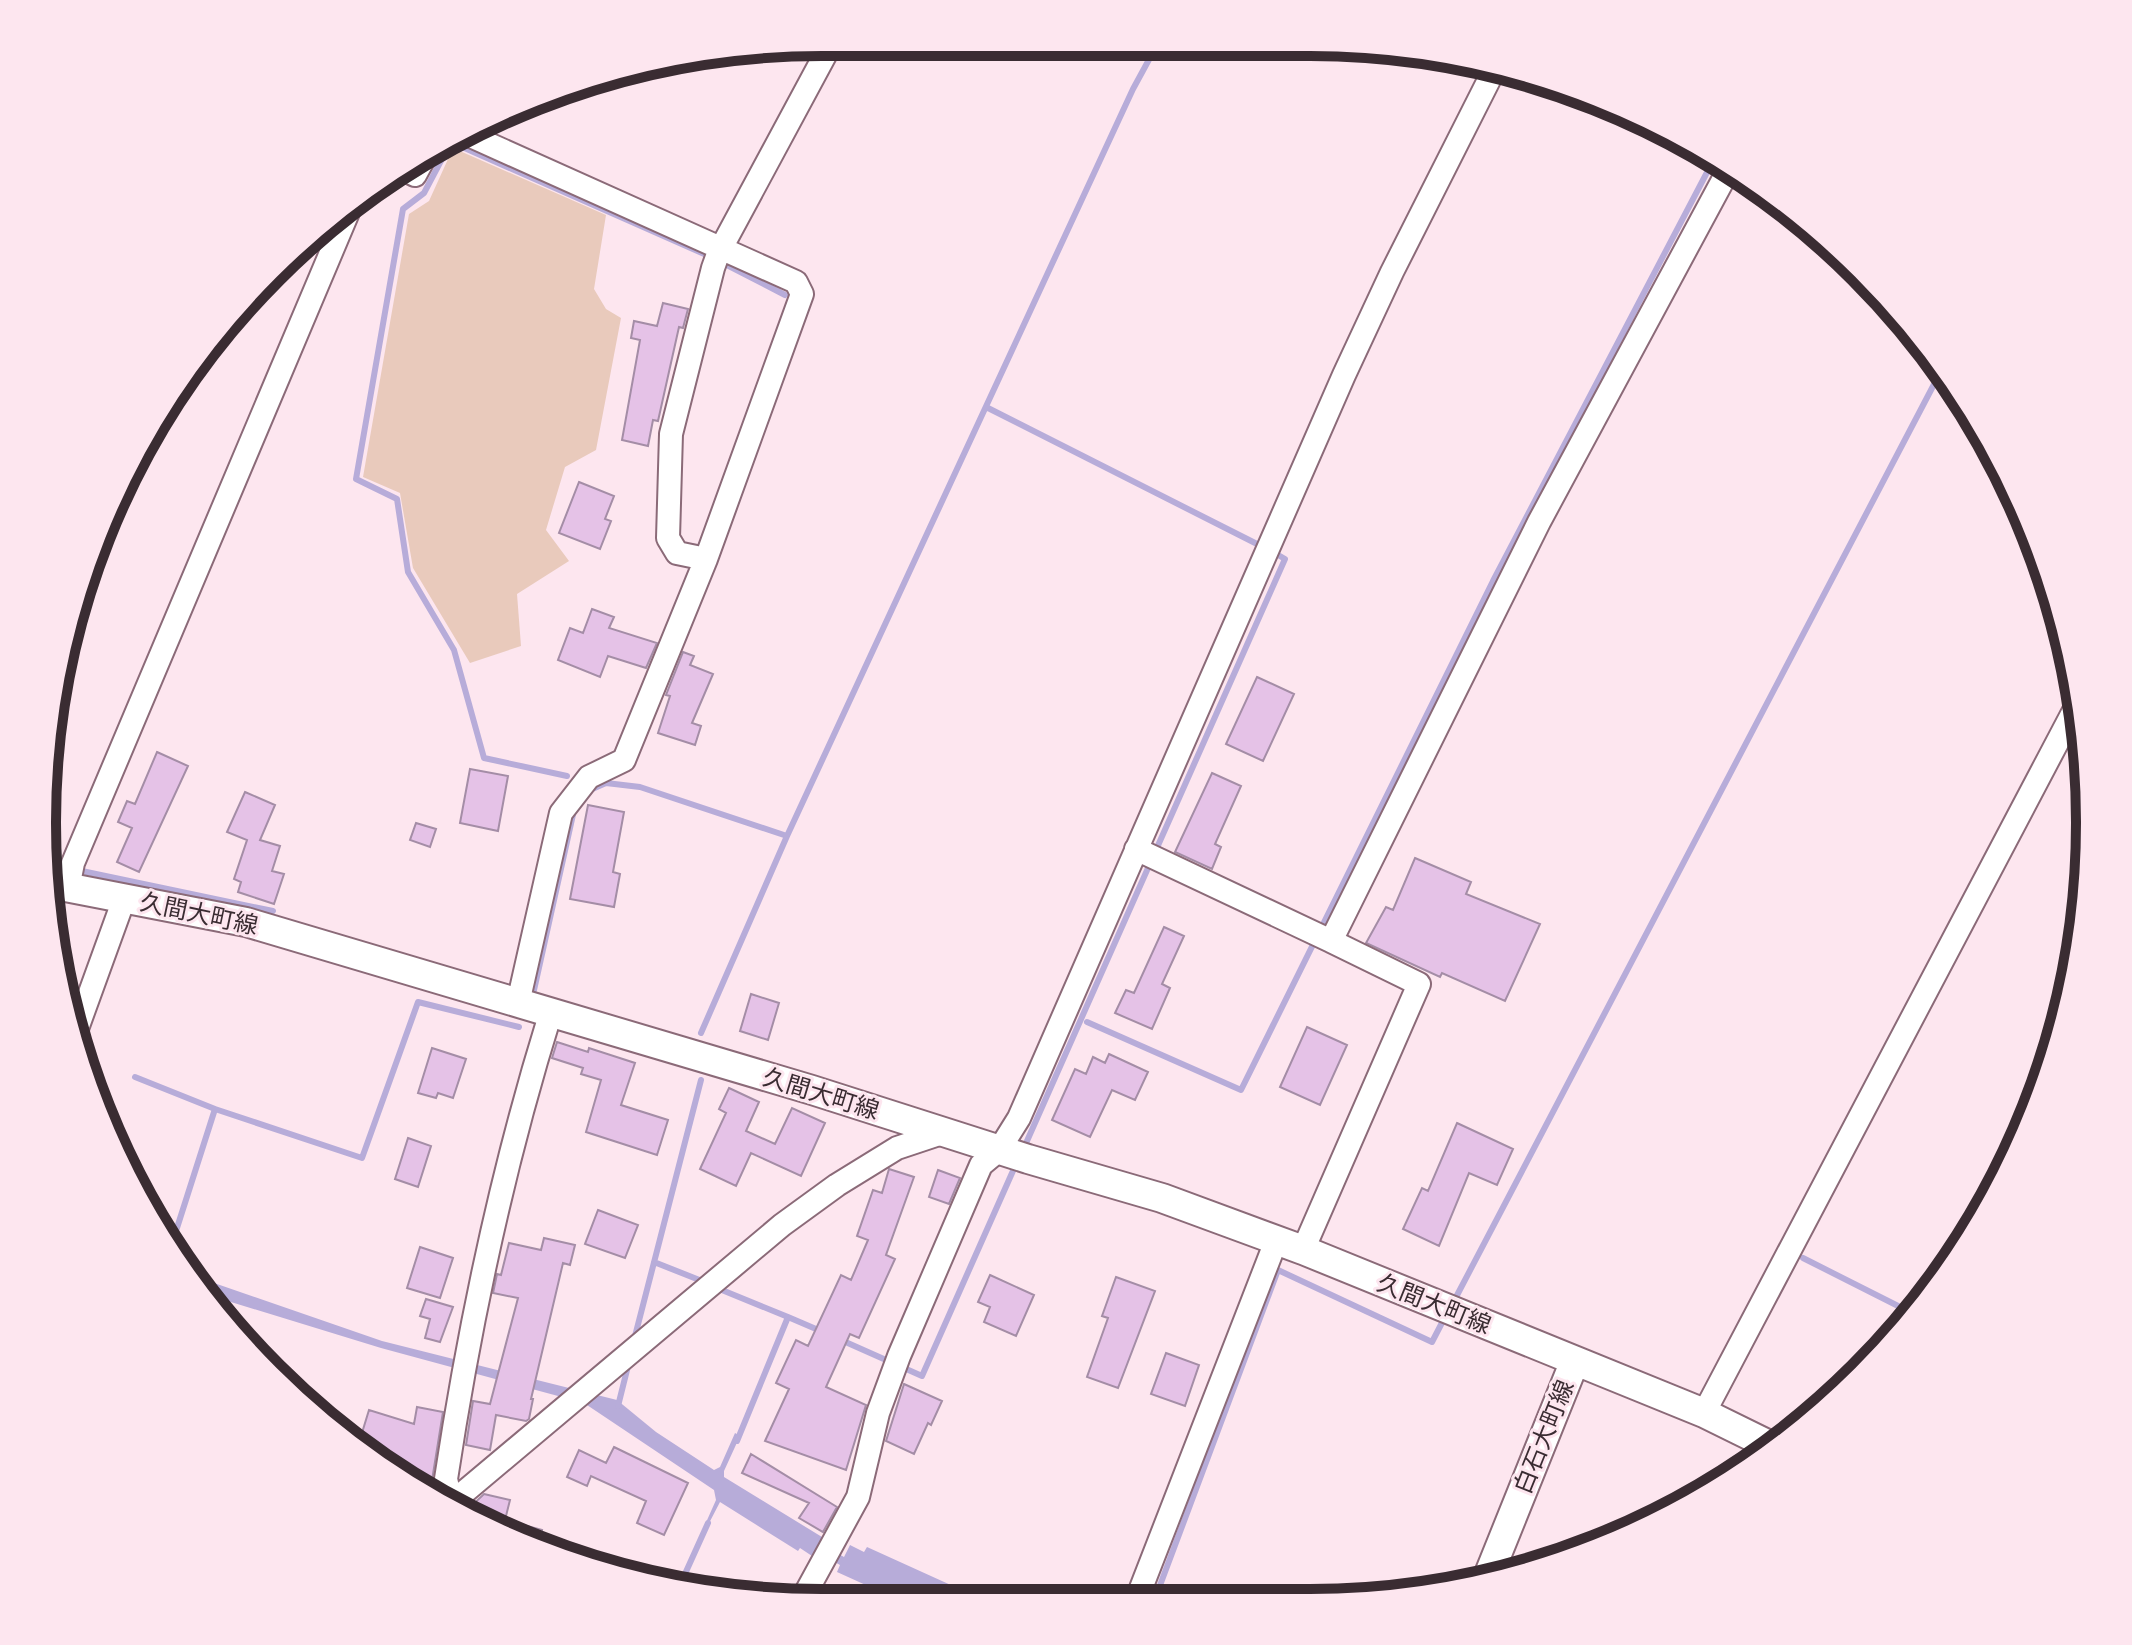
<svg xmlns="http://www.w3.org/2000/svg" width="2132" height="1645" viewBox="0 0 2132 1645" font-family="'Varela Round','Noto Sans JP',sans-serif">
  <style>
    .green { fill: #e9cabc }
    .water { fill: #b7acd9 }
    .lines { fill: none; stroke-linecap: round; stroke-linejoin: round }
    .stream { stroke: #b7acd9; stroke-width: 6 }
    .building { fill: #e5c2e7; stroke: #a48da6; stroke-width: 2 }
    .minor-casing { stroke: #8b6a78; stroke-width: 26 }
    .major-casing { stroke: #8b6a78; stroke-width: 32 }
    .minor { stroke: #fff; stroke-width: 22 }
    .major { stroke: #fff; stroke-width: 28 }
    .labels { text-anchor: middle; stroke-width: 6; stroke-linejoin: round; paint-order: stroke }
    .street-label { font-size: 24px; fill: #3a2c32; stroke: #fde6ef }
    .rim { fill: none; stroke: #3a2c32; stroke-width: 10 }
  </style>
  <rect width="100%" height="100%" fill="#fde6ef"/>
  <path class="green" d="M453 148 606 215 594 289 606 309 621 318 596 450 565 467 546 530 569 561 517 594 521 646 470 663 413 568 400 493 363 477 409 214 429 201Z"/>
  <path class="water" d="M188 1274 382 1341 617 1400 656 1432 714 1470 720 1467 735 1433 740 1436 724 1471V1477L822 1537 819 1543 844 1557 850 1545 864 1552 867 1547 975 1596H890L837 1572 840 1565 815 1551 812 1556 800 1548 798 1551 720 1502 706 1529 704 1527 716 1500 714 1490 584 1403 381 1348 205 1294Z"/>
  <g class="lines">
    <path class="stream" d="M453 138 424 193 403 209 356 479 397 499 408 572 454 650 484 758 567 776
      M451 142 711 257
      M721 262 785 295
      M986 407 1263 547
      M590 790 606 783 640 787 787 836
      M47 864 66 868
      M77 870 273 911
      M534 990 574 810
      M1087 1022 1241 1090 1493 581 1714 159
      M701 1033 787 836 1133 89 1158 43
      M135 1077 215 1109
      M1023 1150 1285 559 1273 552
      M176 1231 215 1109 362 1158 418 1002 519 1027
      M1803 1258 1912 1313
      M654 1262 707 1283
      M717 1288 788 1317
      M1454 1301 1942 369
      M634 1340 701 1080
      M841 1340 922 1376 1016 1164
      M618 1406 629 1362
      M737 1441 788 1317 823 1332
      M680 1585 708 1523
      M1156 1596 1278 1270 1432 1342 1446 1315"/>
  </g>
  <path class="building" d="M663 303 688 309 683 328 679 327 658 421 653 420 648 446 622 440 640 340 631 338 634 321 657 326Z
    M579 482 614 496 605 519 611 521 600 549 559 533Z
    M592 609 614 617 609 628 657 643 646 668 608 656 600 677 558 660 570 628 583 633Z
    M683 652 694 656 690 665 713 674 692 723 701 726 695 745 658 733 670 696 666 695Z
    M1257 677 1294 694 1263 761 1226 744Z
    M157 752 188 766 139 872 117 862 132 828 118 822 127 801 135 804Z
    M470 769 508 776 498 831 460 823Z
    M1212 773 1241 786 1215 844 1221 847 1212 869 1175 852Z
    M245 792 275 805 260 840 280 846 272 871 284 874 274 904 238 892 241 882 234 879 247 840 227 832Z
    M588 805 624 812 613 872 620 874 614 907 570 899Z
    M416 823 436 829 430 847 410 840Z
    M1415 858 1471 882 1466 894 1540 924 1505 1001 1442 973 1440 977 1366 943 1386 907 1393 910Z
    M1164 927 1184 936 1162 984 1170 988 1152 1029 1115 1013 1126 990 1134 993Z
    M751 994 779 1003 768 1040 740 1031Z
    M1307 1027 1347 1045 1320 1105 1280 1087Z
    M557 1042 588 1052 589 1048 635 1063 621 1105 668 1120 657 1155 586 1132 601 1080 581 1074 583 1068 552 1058Z
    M432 1048 466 1059 453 1098 438 1093 436 1098 418 1093Z
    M1109 1054 1148 1072 1135 1100 1112 1090 1090 1137 1052 1120 1075 1069 1086 1074 1093 1057 1105 1063Z
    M729 1088 759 1102 746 1131 775 1144 792 1108 825 1123 801 1176 751 1153 736 1186 700 1169 726 1113 719 1109Z
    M1457 1123 1513 1149 1497 1185 1469 1173 1439 1246 1403 1229 1422 1188 1428 1191Z
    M408 1138 431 1146 418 1187 395 1179Z
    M889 1169 914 1177 886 1255 895 1259 859 1338 850 1334 826 1387 866 1405 846 1470 765 1441 789 1389 776 1383 796 1340 808 1346 841 1275 851 1280 868 1240 857 1236 873 1190 882 1193Z
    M938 1170 960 1178 949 1204 929 1197Z
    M598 1210 638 1225 625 1258 585 1244Z
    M544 1238 575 1245 570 1265 563 1263 531 1399H533L529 1419 526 1421 496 1415 490 1450 466 1445 473 1401 490 1404 518 1298 493 1293 497 1274 501 1275 509 1243 541 1250Z
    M420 1247 453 1258 440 1298 407 1288Z
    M990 1275 1034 1295 1016 1336 984 1322 990 1307 978 1302Z
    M1116 1277 1155 1291 1118 1388 1087 1377 1108 1318 1102 1316Z
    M426 1299 453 1307 440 1342 425 1338 430 1319 420 1316Z
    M1166 1353 1199 1365 1185 1406 1151 1394Z
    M904 1384 942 1401 931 1425 928 1423 914 1454 886 1441Z
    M417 1407 443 1412 430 1493 389 1472 358 1446 369 1410 414 1424Z
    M614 1447 688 1483 664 1535 637 1523 646 1501 591 1476 587 1486 567 1477 579 1450 606 1463Z
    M751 1454 837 1507 823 1532 799 1518 809 1503 742 1473Z
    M484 1494 510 1500 505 1520 542 1530 538 1545 516 1539 465 1512Z"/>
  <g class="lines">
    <g class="minor-casing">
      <path id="minor" d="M464 133 796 282 802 294 706 559 624 760 589 777 561 813 518 1003
        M403 169 415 175 429 149
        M706 559 677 553 668 538 671 434 713 268 718 254 832 42
        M1136 849 1331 941
        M68 888 73 863 349 210
        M74 1037 124 899
        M1303 1250 1419 984 1331 941 1539 522 1729 169
        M1704 1413 2078 703
        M456 1497 449 1492 446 1479C470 1321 503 1165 551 1012
        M450 1504 782 1225 837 1185 897 1148 942 1133
        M804 1596 858 1497 878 1413 899 1356 981 1165 999 1150 1019 1118 1344 375 1392 272 1494 70
        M1138 1596 1276 1241"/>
    </g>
    <g class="major-casing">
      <path id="major" d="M50 884 246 922 812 1090 1028 1159 1162 1198 1303 1250 1704 1413 1773 1447
        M1487 1579 1574 1363"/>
    </g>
    <use href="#minor" class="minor"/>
    <use href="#major" class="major"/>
  </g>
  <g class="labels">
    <g class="street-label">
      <text transform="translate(199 914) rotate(12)" y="8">久間大町線</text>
      <text transform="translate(821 1094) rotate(17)" y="8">久間大町線</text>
      <text transform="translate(1434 1304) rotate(22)" y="8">久間大町線</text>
      <text transform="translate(1544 1437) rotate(-68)" y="8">白石大町線</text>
    </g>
  </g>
  <path d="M0 0H2132V1645H0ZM822 56H1310A766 766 0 0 1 2076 822V823A766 766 0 0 1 1310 1589H822A766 766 0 0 1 56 823V822A766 766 0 0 1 822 56Z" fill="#fde6ef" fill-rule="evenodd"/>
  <path class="rim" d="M822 56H1310A766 766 0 0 1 2076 822V823A766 766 0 0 1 1310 1589H822A766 766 0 0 1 56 823V822A766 766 0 0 1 822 56Z"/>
</svg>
